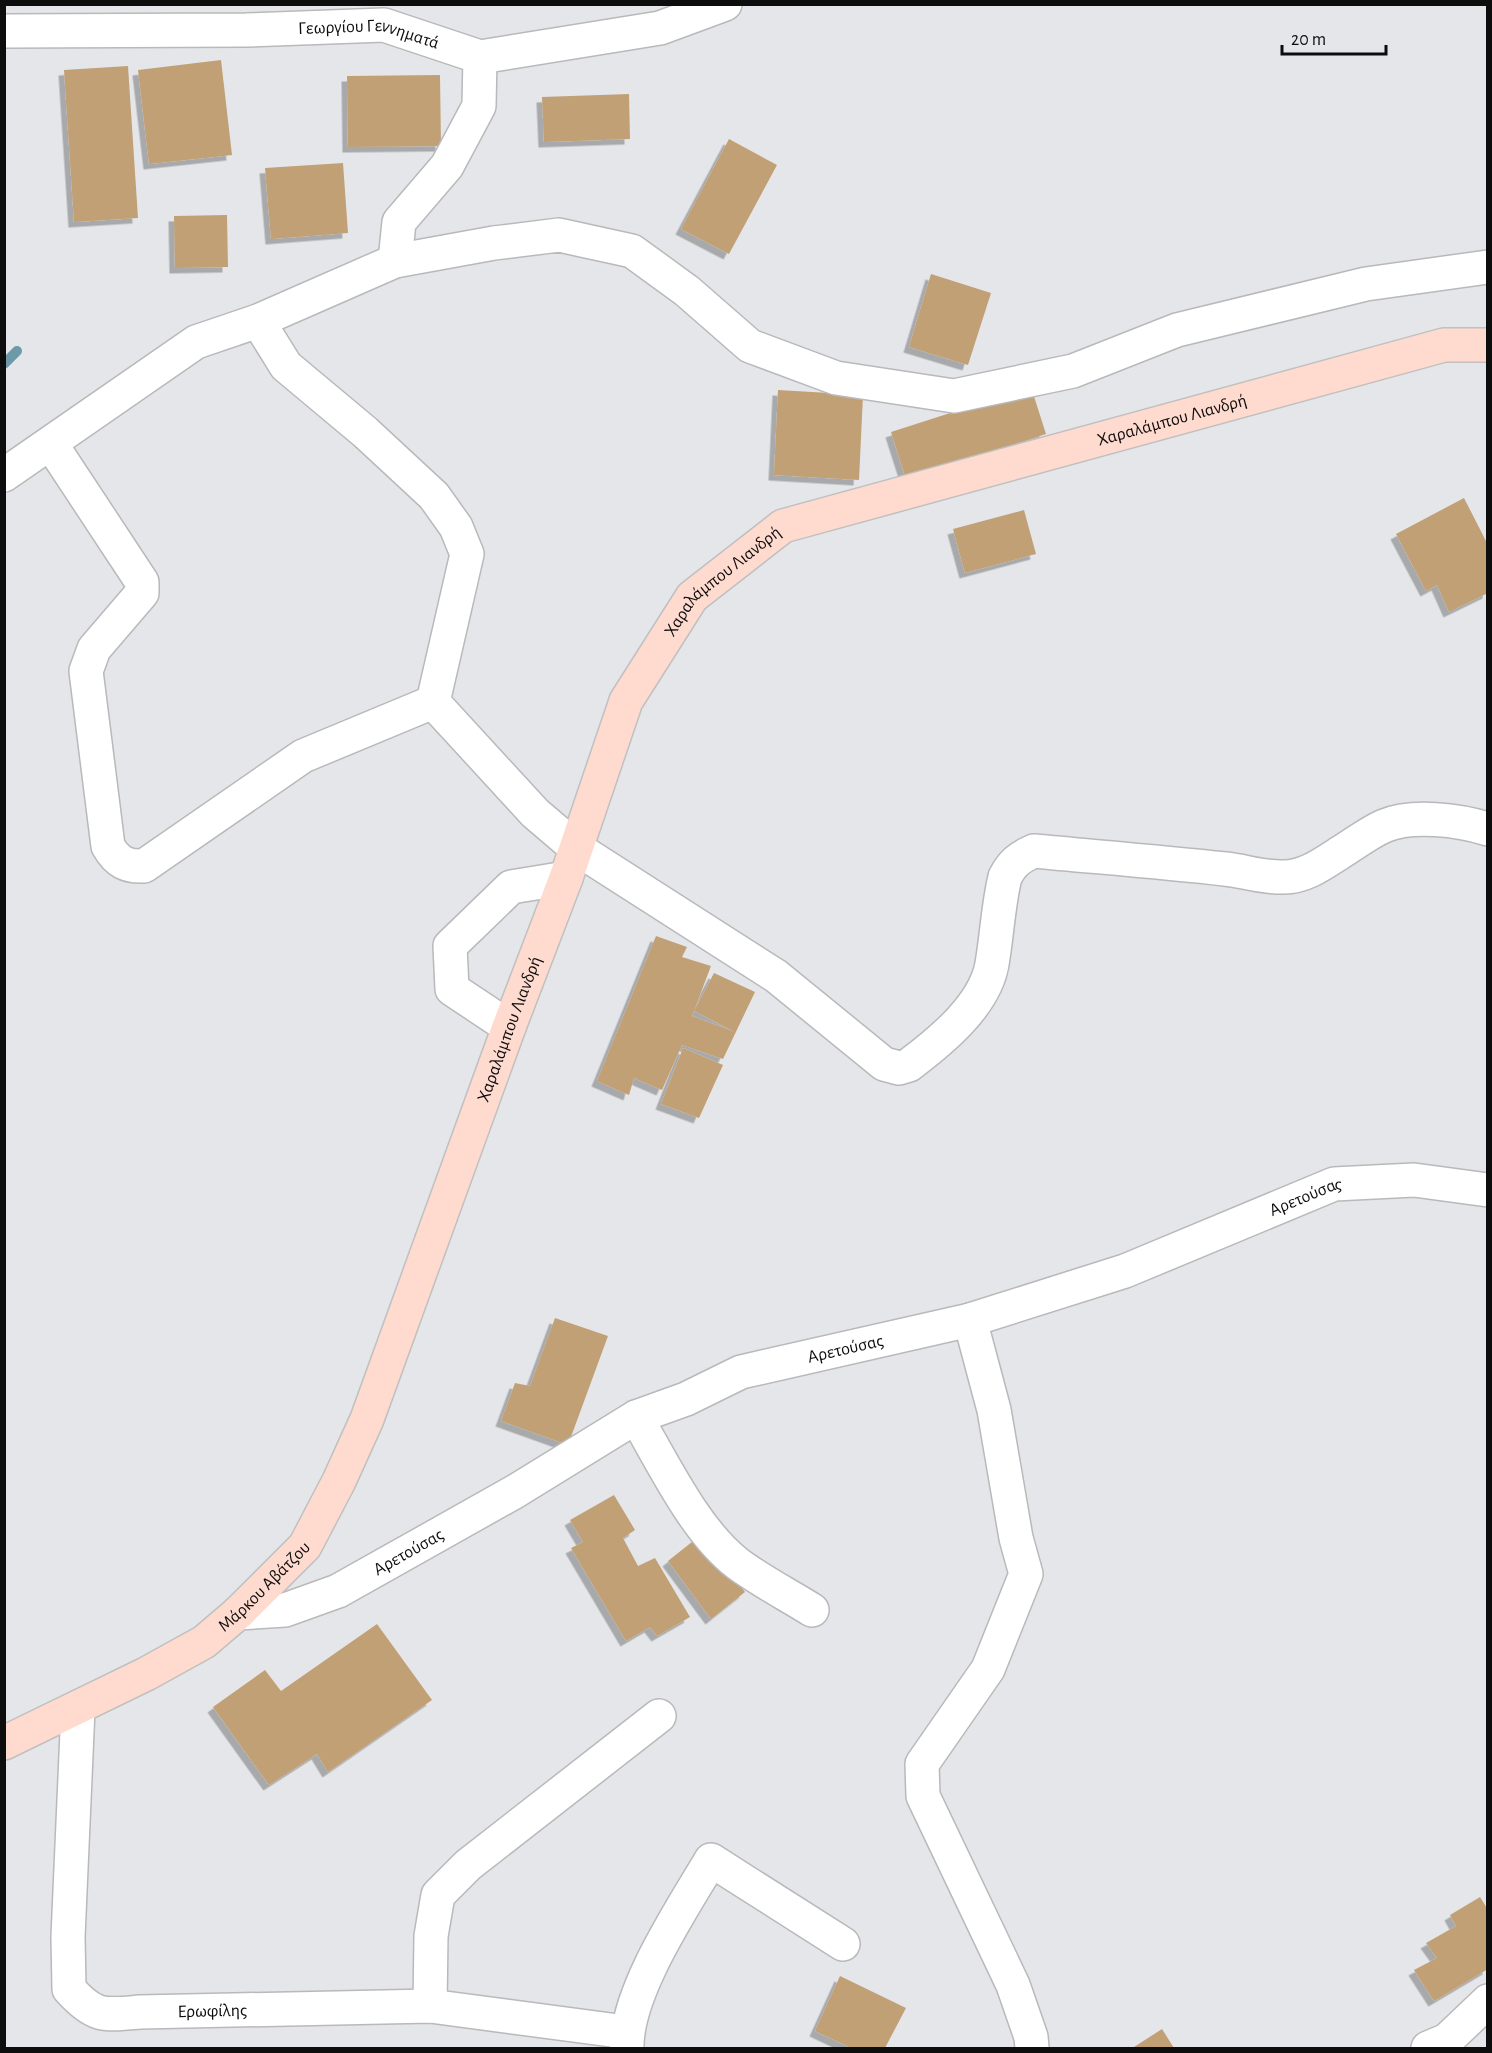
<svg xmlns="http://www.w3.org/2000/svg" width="1492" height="2053" viewBox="0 0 1492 2053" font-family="'Alegreya Sans',sans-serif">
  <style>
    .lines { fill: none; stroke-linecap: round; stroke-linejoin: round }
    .stream { stroke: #6d9aa8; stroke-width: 10 }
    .building { fill: #c2a075; filter: url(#shadow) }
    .minor-casing { stroke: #b9b9bc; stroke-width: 36 }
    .major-casing { stroke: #c0c0c0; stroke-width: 36 }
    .minor { stroke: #fff; stroke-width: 33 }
    .major { stroke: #fedbce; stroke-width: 33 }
    .labels { text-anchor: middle; stroke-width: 4.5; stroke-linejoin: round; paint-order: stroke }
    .street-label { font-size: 18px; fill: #0d0d0e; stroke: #e5e6e9 }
  </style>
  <defs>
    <filter id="shadow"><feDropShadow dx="-5.5" dy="5.5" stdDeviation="0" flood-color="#0004"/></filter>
  </defs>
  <rect width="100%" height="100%" fill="#e5e6e9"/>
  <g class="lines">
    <path class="stream" d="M4 364 17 351"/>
  </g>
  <path class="building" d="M221 60 232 155 149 164 138 70Z
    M128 66 138 218 74 222 64 70Z
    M440 75 441 146 348 147 347 76Z
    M629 94 630 139 544 142 542 97Z
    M729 139 777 165 729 254 681 229Z
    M343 163 348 233 271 239 265 168Z
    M227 215 228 267 175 268 174 216Z
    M931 274 991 293 968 365 909 347Z
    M1031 387 1046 434 906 479 891 432Z
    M778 390 863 395 859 480 774 475Z
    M1464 498 1488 545V593L1449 612 1437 585 1426 591 1396 534Z
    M1024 510 1036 554 965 573 953 529Z
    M656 936 687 947 682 957 711 966 692 1016 735 1032 694 1011 714 973 755 992 723 1059 682 1045 662 1090 634 1078 629 1095 597 1081Z
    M683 1048 723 1065 699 1118 661 1104Z
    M555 1318 608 1336 568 1445 501 1421 515 1383 530 1386Z
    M614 1495 635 1530 623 1538 638 1566 655 1558 690 1617 657 1636 650 1627 626 1641 571 1548 583 1542 570 1520Z
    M702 1534 745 1592 711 1619 668 1561Z
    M377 1624 432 1700 328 1772 317 1754 269 1785 213 1707 265 1670 281 1691Z
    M1480 1897 1488 1910V1969L1434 2001 1414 1970 1437 1958 1426 1943 1456 1926 1450 1915Z
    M840 1976 906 2008 885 2048H851L815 2031Z
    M1162 2029 1174 2048H1135L1134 2047Z"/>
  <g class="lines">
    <g class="minor-casing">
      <g id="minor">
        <path id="s1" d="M4 31 246 30 384 25 480 57 660 28 725 4"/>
        <path d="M395 261 399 222 447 166 479 106 480 57"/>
        <path d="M258 321 286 366 365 432 434 496 456 527 467 554 433 702 535 813 576 848 776 976 884 1064 899 1068 909 1065C941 1041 985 1005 992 964 997 935 998 906 1005 877 1012 863 1020 857 1034 851 1098 857 1162 862 1225 869 1245 871 1264 878 1284 877 1304 877 1321 865 1338 854 1353 845 1368 833 1384 826 1412 814 1459 820 1488 829"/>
        <path d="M51 444 142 582V593L94 649 86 671 108 846C117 862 127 867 144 866L303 756 433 702"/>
        <path d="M4 475 196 342 258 321 395 261 494 243 559 235 632 251 687 291 750 346 836 378 954 396 1073 371 1177 330 1366 284 1488 267"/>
        <path d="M509 1027 452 989 450 946 511 887 566 878"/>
        <path d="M970 1320 994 1410 1016 1538 1026 1574 988 1669 922 1764 923 1796 1013 1985 1031 2037 1032 2048"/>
        <path d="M636 1417C663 1463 695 1531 738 1564 761 1581 788 1595 812 1610"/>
        <path id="s2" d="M238 1613 285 1610 338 1591 516 1491 636 1417 686 1399 741 1372 970 1320 1125 1271 1334 1184 1414 1180 1488 1190"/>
        <path id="s3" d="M78 1709 68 1937 69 1989C95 2018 104 2015 140 2012L430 2006 626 2032"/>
        <path d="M430 2006 431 1936 438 1895 468 1865 659 1716"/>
        <path d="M627 2048C626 1992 682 1909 711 1860L843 1944"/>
        <path d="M1428 2048 1447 2040 1488 2001"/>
      </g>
    </g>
    <g class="major-casing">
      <g id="major">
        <path id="s4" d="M4 1743 146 1674 204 1642 238 1613 305 1546 339 1481 367 1419 509 1027 566 878 626 701 692 597 783 526 1444 345H1488"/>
      </g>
    </g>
    <use href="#minor" class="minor"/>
    <use href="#major" class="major"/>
  </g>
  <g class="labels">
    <g class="street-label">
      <text dy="6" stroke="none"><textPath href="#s1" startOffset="366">Γεωργίου Γεννηματά</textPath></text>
      <text dy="6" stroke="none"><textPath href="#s4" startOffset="1910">Χαραλάμπου Λιανδρή</textPath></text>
      <text dy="6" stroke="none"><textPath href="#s4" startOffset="1424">Χαραλάμπου Λιανδρή</textPath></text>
      <text dy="6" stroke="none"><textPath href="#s4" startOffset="920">Χαραλάμπου Λιανδρή</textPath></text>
      <text dy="6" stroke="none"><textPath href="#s2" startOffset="1156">Αρετούσας</textPath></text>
      <text dy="6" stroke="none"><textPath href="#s2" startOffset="670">Αρετούσας</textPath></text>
      <text dy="6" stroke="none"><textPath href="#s2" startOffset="184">Αρετούσας</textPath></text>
      <text dy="6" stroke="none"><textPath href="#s4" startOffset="306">Μάρκου Αβάτζου</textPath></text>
      <text dy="6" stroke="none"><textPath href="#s3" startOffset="432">Ερωφίλης</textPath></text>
    </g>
  </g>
  <rect width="1492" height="2053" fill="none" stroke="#0d0d0e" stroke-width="12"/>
  <path d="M1282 45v9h104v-9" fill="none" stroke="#0d0d0e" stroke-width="3"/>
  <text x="1291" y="45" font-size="18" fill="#0d0d0e" stroke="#e5e6e9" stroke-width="4.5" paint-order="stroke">20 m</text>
</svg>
